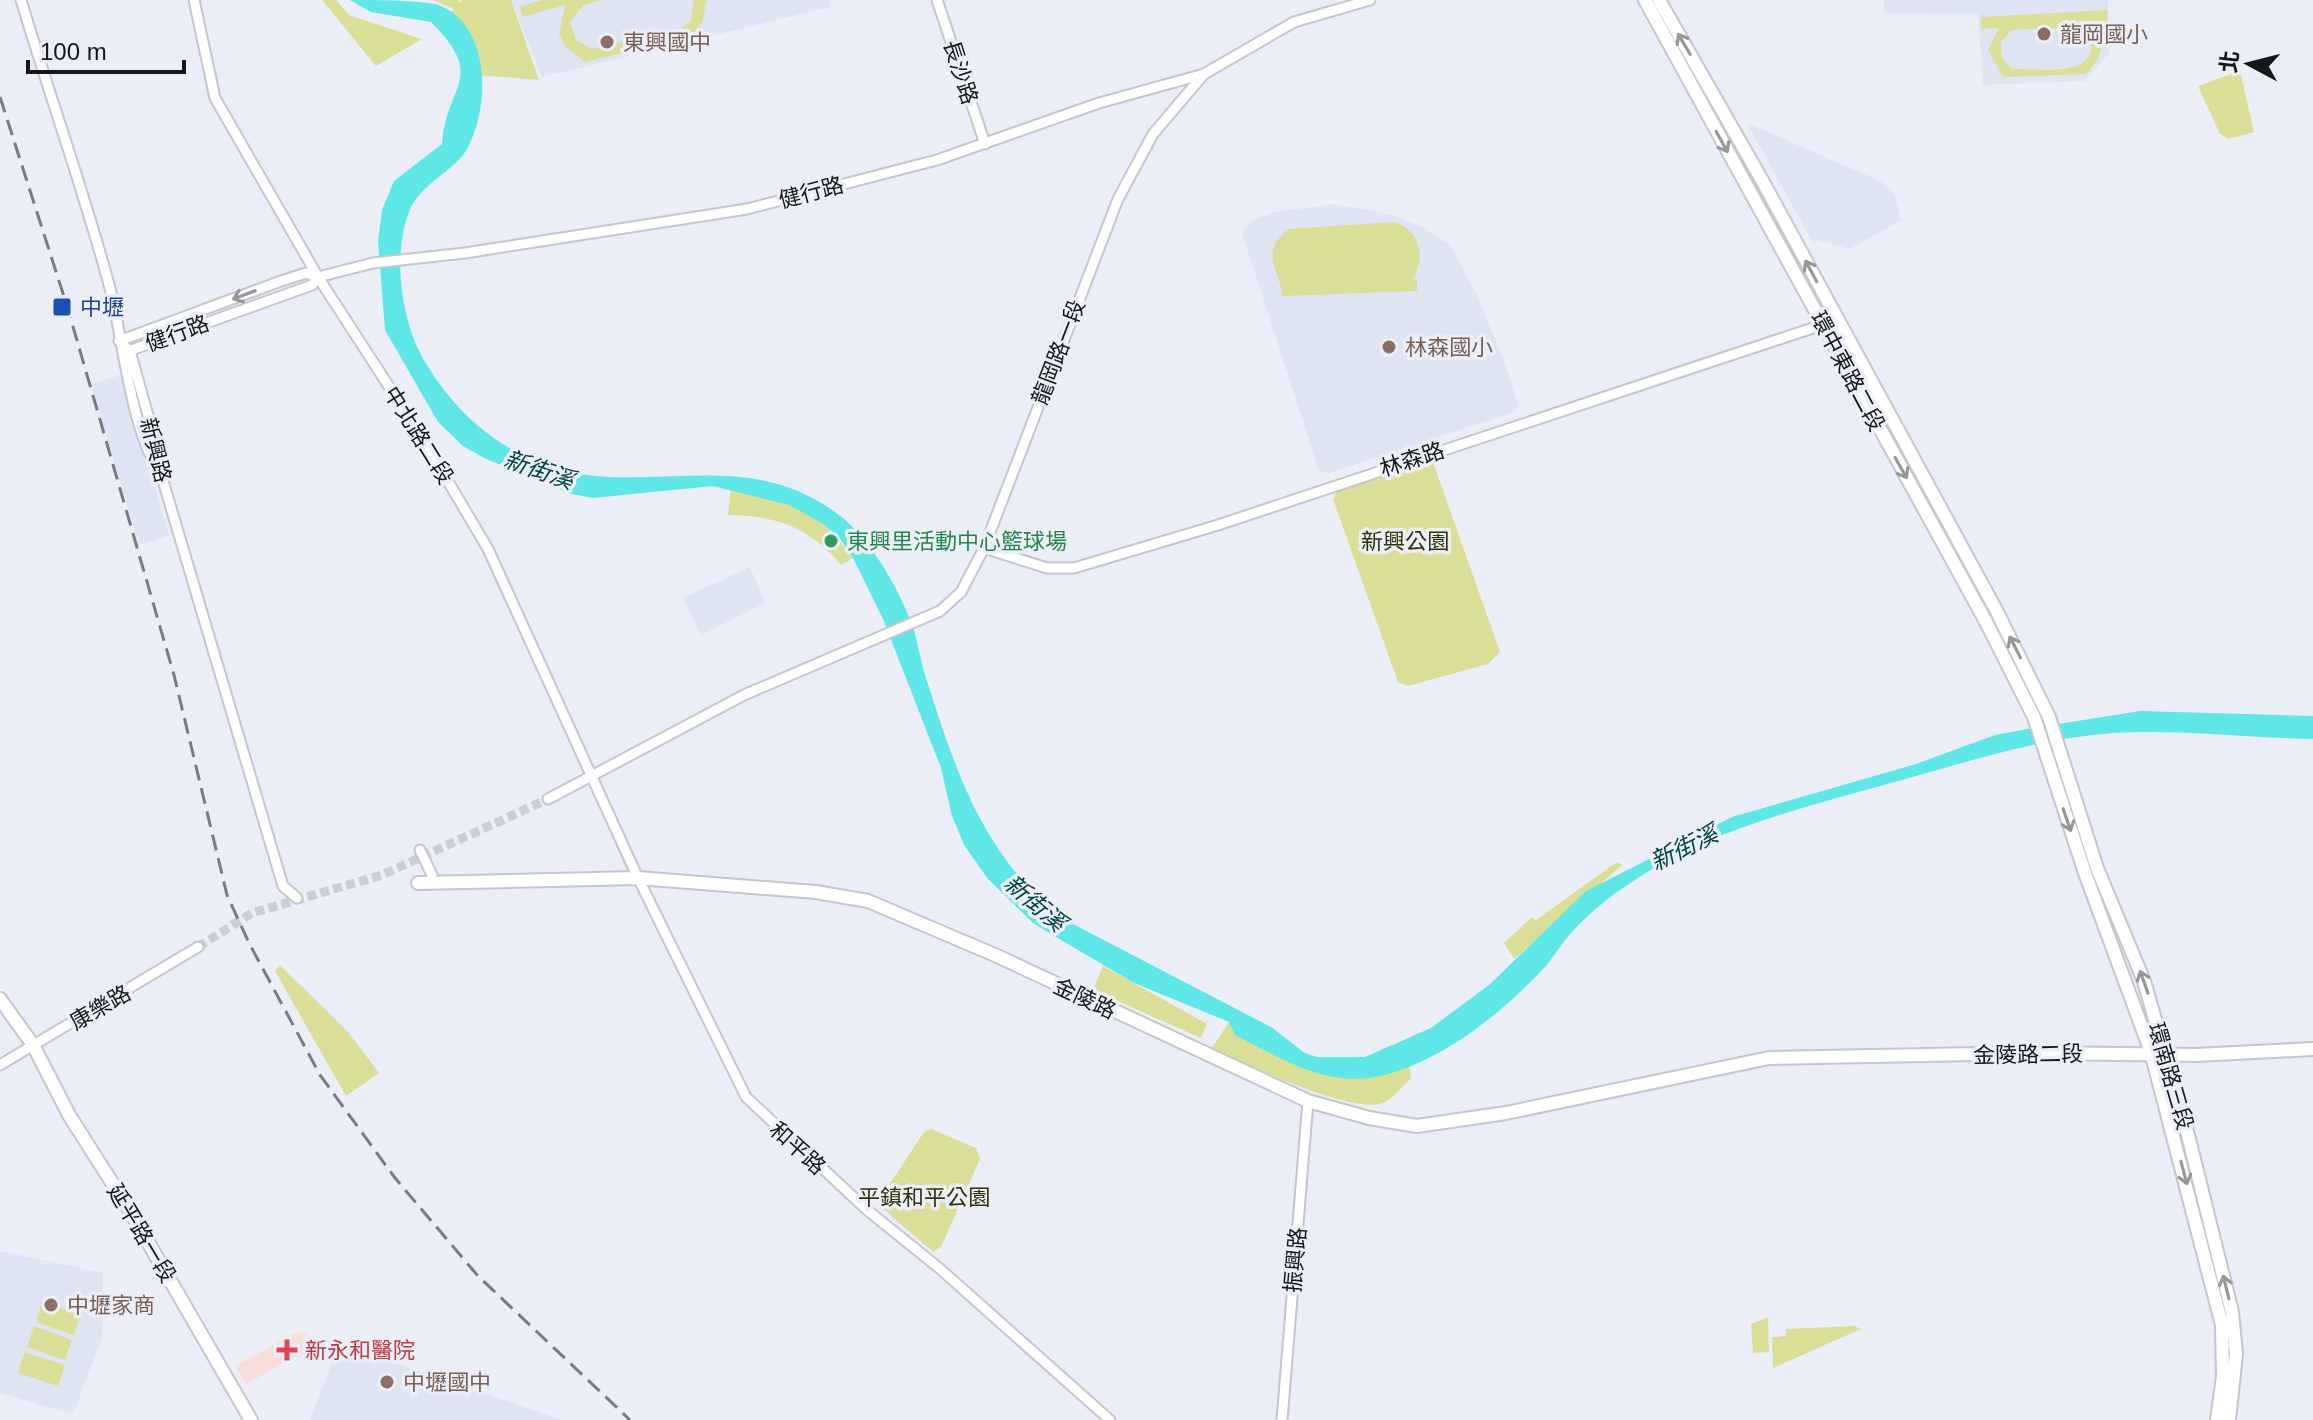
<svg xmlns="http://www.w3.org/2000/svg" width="2313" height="1420" viewBox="0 0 2313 1420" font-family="Helvetica,'Noto Sans TC',sans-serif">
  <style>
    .built { fill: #dfe4f3 }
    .medical { fill: #f8ddda }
    .green { fill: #dade97; fill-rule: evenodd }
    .water { fill: #5fe6e7 }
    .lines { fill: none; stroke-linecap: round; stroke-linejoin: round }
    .minor-tunnel { stroke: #cbced5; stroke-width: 9; stroke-dasharray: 9 4.5; stroke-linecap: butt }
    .minor-casing { stroke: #c3c6cd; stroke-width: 13 }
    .secondary-casing { stroke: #c3c6cd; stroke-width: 16 }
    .minor { stroke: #fff; stroke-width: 9 }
    .secondary { stroke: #fff; stroke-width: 12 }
    .rail { stroke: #7a7c82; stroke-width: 3; stroke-dasharray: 16 8; stroke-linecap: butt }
    .oneway { stroke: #969798 }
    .education-dot { fill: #8d6e63; stroke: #ebeef6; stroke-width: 3 }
    .transit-dot { fill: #1a4fb4; stroke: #ebeef6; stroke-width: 3 }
    .leisure-dot { fill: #2e9e5b; stroke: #ebeef6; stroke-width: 3 }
    .health-dot { fill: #e0444e; stroke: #ebeef6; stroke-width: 3 }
    .labels { text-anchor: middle; stroke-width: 7; stroke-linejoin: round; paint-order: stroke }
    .education-label { font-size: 22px; fill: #785e54; stroke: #ebeef6; text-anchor: start }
    .street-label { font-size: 22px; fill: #16171a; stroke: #ebeef6 }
    .transit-label { font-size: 22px; fill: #164399; stroke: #ebeef6; text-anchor: start }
    .leisure-label { font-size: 22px; fill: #27864d; stroke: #ebeef6; text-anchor: start }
    .park-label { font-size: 22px; fill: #303108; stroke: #ebeef6 }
    .health-label { font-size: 22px; fill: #be3a42; stroke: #ebeef6; text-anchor: start }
    .water-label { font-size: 24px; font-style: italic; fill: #024444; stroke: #ebeef6 }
  </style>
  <rect width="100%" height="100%" fill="#ebeef6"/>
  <path class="built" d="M511 0H828L830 7 542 77Z
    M1884 0H2108L2109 53 2085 81 1983 85 1978 14 1884 13Z
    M1747 123 1880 181 1895 195 1901 220 1850 249 1817 240 1813 243Z
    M1335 204 1392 215 1418 225 1450 245 1476 293 1506 367 1518 405 1514 412 1328 473 1319 471 1243 236 1244 228 1255 219 1276 212Z
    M121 375 169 536 139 545 91 384Z
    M750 567 765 603 701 635 683 598Z
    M0 1251 103 1273 102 1338 73 1414 0 1393Z
    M339 1344 562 1420H310Z"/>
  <path class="medical" d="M299 1331 322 1342 246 1384 236 1366Z"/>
  <path class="green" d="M322 0H336L349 15 422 39 376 66Z
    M433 0H459L458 4 462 0H511L539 80 476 75 447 17 454 9Z
    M543 0H601L583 5 570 23 576 40 592 49 682 28 691 20 694 0H707L702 22 692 36 585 62 567 48 559 35 565 5 523 17 520 6Z
    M2107 10V22L2091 24C2107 44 2103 56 2086 74L2003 77 1988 50 1999 28 1981 29V17ZM2079 27C2087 32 2092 38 2091 48 2089 78 2034 68 2012 69L2002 58 2001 43 2011 30Z
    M2240 71 2254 132 2229 139 2220 134 2198 86Z
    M1394 222C1420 230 1426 256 1413 279L1417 280V291L1282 296C1281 270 1257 253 1289 229Z
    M1425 461 1434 465 1500 652 1488 664 1408 686 1398 682 1333 499 1338 489Z
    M731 484C780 491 826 517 853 558L841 565C811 528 775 515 728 515Z
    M1617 862 1622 865 1514 959 1504 943 1532 917 1536 920Z
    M280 965 348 1032 379 1073 346 1096 275 971Z
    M1103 966 1207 1024 1201 1038 1093 990Z
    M1229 1022 1295 1062 1409 1060 1411 1078C1403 1085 1393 1100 1383 1103 1352 1115 1243 1063 1212 1048Z
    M931 1129 976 1148 980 1159 941 1247 933 1252 881 1207V1197L924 1132Z
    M42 1302 81 1315 74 1335 36 1322Z
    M1768 1317 1769 1352 1753 1353 1751 1324Z
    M34 1326 72 1340 65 1360 27 1347Z
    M1854 1326 1861 1329 1773 1368 1772 1337 1786 1336V1329Z
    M25 1352 65 1365 58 1386 18 1373Z"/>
  <path class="water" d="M350 0C377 0 410 0 436 4 491 23 491 105 467 149 455 171 419 184 409 212 392 257 401 324 427 365 467 431 531 474 609 477 692 480 766 459 839 515 870 538 897 586 911 622 918 640 920 660 926 678 956 772 985 863 1069 922L1271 1027 1305 1053 1317 1057H1365L1431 1028 1489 985 1586 891 1732 817 1916 764 1995 735 2027 729 2140 711 2313 716V739C2243 738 2171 728 2102 734 2034 740 1967 762 1902 780 1810 806 1712 828 1632 882 1611 895 1588 914 1572 932 1562 943 1555 955 1546 966 1504 1011 1448 1057 1388 1074 1331 1091 1284 1060 1235 1035L1229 1022 1134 983 1051 934 1033 923 988 879 964 845 952 816 941 768 883 619 853 558 839 537 820 522 789 505 713 486 593 498 572 494 486 459 463 446 438 422 385 330 378 241 382 210 394 181 442 144C446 83 488 79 431 22L371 12Z"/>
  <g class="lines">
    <path class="minor-tunnel" d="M198 947 252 913 382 875 548 799"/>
    <g class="minor-casing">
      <path id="minor" d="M21 0C50 97 85 194 111 292 123 342 132 434 161 474
        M194 0 215 98 318 277 423 439 488 549 638 878 746 1097 866 1209 939 1268 1110 1420
        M937 0 985 144
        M119 341 130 351 161 462V474L283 886 297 898
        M119 341 281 281 306 273 318 277
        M123 353 312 285 318 277 373 263 465 253 747 209 937 160 1099 103 1204 74 1294 22 1370 0
        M984 548 1047 568H1074L1218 525 1837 320
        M548 799 744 695 940 611 961 592 984 548 1118 199 1153 134 1204 74
        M420 850 432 875
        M0 1065 198 947
        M1282 1420 1308 1101"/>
    </g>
    <g class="secondary-casing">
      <path id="secondary" d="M1645 0 1985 620 2034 717 2085 873 2151 1052 2222 1325 2223 1376 2217 1420
        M1659 0 1763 182 1996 610 2049 717 2097 868 2144 981 2189 1139 2232 1312 2236 1354 2229 1420
        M418 883 638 878 816 892 868 901 995 955 1308 1101 1369 1118 1417 1126 1506 1113 1769 1058 2040 1053 2196 1055 2313 1049
        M0 999 33 1045 69 1115 130 1211 251 1420"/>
    </g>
    <use href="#minor" class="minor"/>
    <use href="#secondary" class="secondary"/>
    <path class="rail" d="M0 97 67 306 174 675 227 895 249 943 320 1075 395 1178 478 1276 630 1420"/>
  </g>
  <defs><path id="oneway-shaft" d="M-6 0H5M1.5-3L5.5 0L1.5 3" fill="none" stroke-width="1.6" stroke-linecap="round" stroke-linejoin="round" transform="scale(2)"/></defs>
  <g class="oneway">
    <use href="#oneway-shaft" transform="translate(1684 44) rotate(-121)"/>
    <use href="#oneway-shaft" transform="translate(1722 142) rotate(61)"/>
    <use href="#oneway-shaft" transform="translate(1811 271) rotate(-118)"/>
    <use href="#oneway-shaft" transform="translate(244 295) rotate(159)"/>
    <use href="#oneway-shaft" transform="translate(1901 468) rotate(61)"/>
    <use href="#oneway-shaft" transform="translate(2015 647) rotate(-117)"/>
    <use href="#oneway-shaft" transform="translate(2067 820) rotate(71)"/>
    <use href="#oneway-shaft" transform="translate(2144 982) rotate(-109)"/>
    <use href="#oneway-shaft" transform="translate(2184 1173) rotate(75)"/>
    <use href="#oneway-shaft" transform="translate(2226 1287) rotate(-104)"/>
  </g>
  <g class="education-dot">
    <circle cx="2044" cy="34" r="8"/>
    <circle cx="607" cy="42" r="8"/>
    <circle cx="1389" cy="347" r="8"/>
    <circle cx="51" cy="1305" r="8"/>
    <circle cx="387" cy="1382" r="8"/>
  </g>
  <rect class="transit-dot" x="52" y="297" width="20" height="20" rx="4"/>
  <circle class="leisure-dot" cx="831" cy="541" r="8"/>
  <path class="health-dot" d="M283 1338h8v8h8v8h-8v8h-8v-8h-8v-8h8z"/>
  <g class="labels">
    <g class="education-label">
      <text x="2060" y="42">龍岡國小</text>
      <text x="623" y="50">東興國中</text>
      <text x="1405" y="355">林森國小</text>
      <text x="67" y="1313">中壢家商</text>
      <text x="403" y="1390">中壢國中</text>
    </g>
    <g class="street-label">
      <text transform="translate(961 72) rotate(72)" y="8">長沙路</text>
      <text transform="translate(811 192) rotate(-15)" y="8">健行路</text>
      <text transform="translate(177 333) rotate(-20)" y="8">健行路</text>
      <text transform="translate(1058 352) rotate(-69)" y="8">龍岡路一段</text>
      <text transform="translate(1848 371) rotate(62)" y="8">環中東路二段</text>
      <text transform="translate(419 435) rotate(58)" y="8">中北路二段</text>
      <text transform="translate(156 450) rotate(76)" y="8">新興路</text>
      <text transform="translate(1412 459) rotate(-18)" y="8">林森路</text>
      <text transform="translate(1085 998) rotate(25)" y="8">金陵路</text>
      <text transform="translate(100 1007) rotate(-30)" y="8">康樂路</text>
      <text transform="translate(2028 1054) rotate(-1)" y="8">金陵路二段</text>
      <text transform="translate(2171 1076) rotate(74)" y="8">環南路三段</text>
      <text transform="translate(798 1148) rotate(42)" y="8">和平路</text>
      <text transform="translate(142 1233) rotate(59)" y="8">延平路一段</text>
      <text transform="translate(1295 1260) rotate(-85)" y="8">振興路</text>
    </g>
    <g class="transit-label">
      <text x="80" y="315">中壢</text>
    </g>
    <g class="leisure-label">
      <text x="847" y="549">東興里活動中心籃球場</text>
    </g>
    <g class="park-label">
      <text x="1405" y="549">新興公園</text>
      <text x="924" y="1205">平鎮和平公園</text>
    </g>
    <g class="health-label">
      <text x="305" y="1358">新永和醫院</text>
    </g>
    <g class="water-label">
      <text transform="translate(539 470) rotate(19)" y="8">新街溪</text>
      <text transform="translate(1684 848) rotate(-26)" y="8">新街溪</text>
      <text transform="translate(1035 903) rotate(41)" y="8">新街溪</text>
    </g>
  </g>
  <g transform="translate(2249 64) rotate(277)" stroke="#ebeef6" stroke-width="6" paint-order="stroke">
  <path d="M0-6L14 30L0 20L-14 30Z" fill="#16171a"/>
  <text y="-12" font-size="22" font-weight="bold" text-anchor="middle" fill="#16171a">北</text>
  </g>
  <path d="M28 60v12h156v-12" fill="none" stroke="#16171a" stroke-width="4"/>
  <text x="40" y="60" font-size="24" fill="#16171a" stroke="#ebeef6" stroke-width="6" paint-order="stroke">100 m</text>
</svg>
